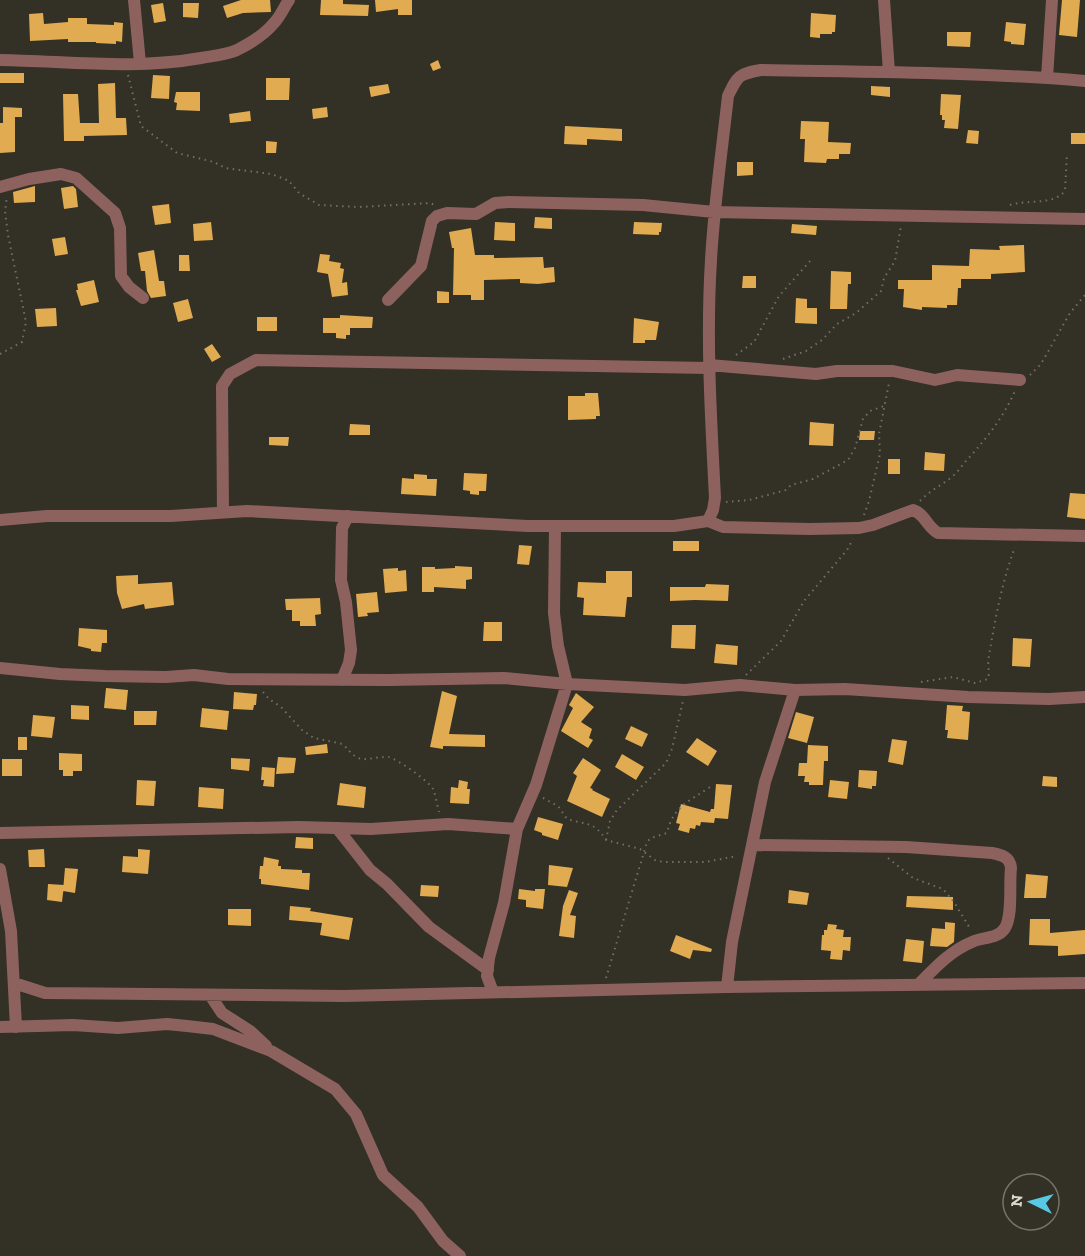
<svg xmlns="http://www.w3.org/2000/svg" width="1085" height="1256" viewBox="0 0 1085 1256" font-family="'Zilla Slab',serif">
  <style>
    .building { fill: #e1ab51 }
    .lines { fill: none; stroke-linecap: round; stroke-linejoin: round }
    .path { stroke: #737066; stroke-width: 2; stroke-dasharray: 1.5 4.5; stroke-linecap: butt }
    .street { stroke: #8d625e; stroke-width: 12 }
  </style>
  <rect width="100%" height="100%" fill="#333025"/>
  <path class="building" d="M241 0H270L271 12 243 13 227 18 223 6Z
    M321 0H343V4L369 5 368 16 320 15Z
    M375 0H412V15H398V9L376 12Z
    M1062 0H1080L1077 37 1059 35Z
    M163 3 166 21 154 23 151 5Z
    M183 3H199L198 18 183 17Z
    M43 13 44 24 68 22V18H87V24L114 25V22L123 23 122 42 116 41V44L96 43V42H68V39L30 41 29 14Z
    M811 13 836 15 835 32H832V34H820V38L810 37Z
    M1006 22 1026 24 1024 45 1011 44V42L1004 41Z
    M947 32H971L970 47 947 46Z
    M438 60 441 68 433 71 430 64Z
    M0 73H24V83H0Z
    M153 75 170 76 169 99 151 98Z
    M266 78H290L289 100H266Z
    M115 83 116 118H126L127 135 84 136V141H64L63 94H78L80 123H99L98 84Z
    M388 84 390 93 371 97 369 87Z
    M871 86 890 87V97L871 95Z
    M176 92H200V111L176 110 177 103 174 102Z
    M941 94 961 95 958 129 944 128 945 120H942V115H940Z
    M3 107 22 108V117H15V152L0 153V123H3Z
    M327 107 328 117 313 119 312 109Z
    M250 111 251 121 230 123 229 114Z
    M801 121 829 122 828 142 851 143 850 154H839V159H827L826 163 804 162 805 139H800Z
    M565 126 622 129V141L587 139V145L564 144Z
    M968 130 979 131 978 144 966 143Z
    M1071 133H1085V144H1071Z
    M266 141 277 142 276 153H266Z
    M737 162H753V175L737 176Z
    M35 186V202L14 203 13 192Z
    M73 186 76 189 78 207 64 209 61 188Z
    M169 204 171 223 155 225 152 206Z
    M535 217 552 218V229L534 228Z
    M211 222 213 240 194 241 193 224Z
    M495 222 515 223V241L494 240Z
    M634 222 662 223 661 232H659V235L633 234Z
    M792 224 817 226 816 235 791 233Z
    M471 228 475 255H494V258L543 257 544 268 554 267 555 282 538 284 520 283V279L484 280V300H471V295H453L454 248H452L449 232Z
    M65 237 68 254 55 256 52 239Z
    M1024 245 1025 272 991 274V279H961V288H958L957 305H947V308L922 307V310L903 307 904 289H898V280H932V265L969 266 970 249 1000 250 999 246Z
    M154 250 159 281H164L166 296 151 298 147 291 145 271H141L138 253Z
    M320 254 330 255 329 261 341 263 340 268 344 269 342 283 347 282 348 295 332 297 328 274 317 272Z
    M179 255H189L190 271H179Z
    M831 271 851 272V284H848L847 309H830Z
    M743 276H756V288H742Z
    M94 280 99 302 81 306 76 290H78L77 284Z
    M437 291 449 292V303H437Z
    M796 298 807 299V308H817V324L795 323Z
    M188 299 193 318 178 322 173 303Z
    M56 308 57 326 37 327 35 309Z
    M340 315 373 317 372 328H350V335H346V339L336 338V333H323V318H340Z
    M257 317H277V331H257Z
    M634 318 659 322 656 340H645V343H633Z
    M212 344 221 357 212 362 204 349Z
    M585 393H598L600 416H596V419L568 420V396H585Z
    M810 422 834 424 833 446 809 445Z
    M350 424 370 425V435H349Z
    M860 431H875L874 440H859Z
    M269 437H289L288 446 269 445Z
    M925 452 945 454 944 471 924 470Z
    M888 459H900V474H888Z
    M464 473 487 474 486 491H479V495L470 494V491L463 490Z
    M414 474 427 475V479H437L436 496 401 494 402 478 414 479Z
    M1070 493 1085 494V519L1067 517Z
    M673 541H699V551H673Z
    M519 545 532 546 529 565 517 564Z
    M455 566 472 567V579L466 580V589L434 587V592H422V567H435V569L455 568Z
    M398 568V571L406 570 407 591 385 593 383 569Z
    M606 571H632V597H627L625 617 583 615 584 598 577 597 578 582 606 583Z
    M138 575V584L172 582 174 605 145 609 144 604 122 609 117 593 116 576Z
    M706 584 729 585 728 601 695 600 670 601V587H705Z
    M377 592 379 612 367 613 368 616 358 617 356 594Z
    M320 598 321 614 315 615 316 626H300V621H292V610H286L285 599Z
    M484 622H502V641H483Z
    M672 625H696L695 649 671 648Z
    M79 628 107 630V643H102L101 652 91 651V649L78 646Z
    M1013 638 1032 639 1030 667 1012 666Z
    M716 644 738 646 737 665 714 663Z
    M106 688 128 690 126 710 104 708Z
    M442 691 457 696 449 734 485 735V747L443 746V749L430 747Z
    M234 692 257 694 256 705H254L253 710 233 709Z
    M576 693 594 707 581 722 592 729 589 738 593 740 588 748 561 731 573 708 569 705Z
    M71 705 89 706V720L71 719Z
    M947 705 963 706 962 711 970 712 968 740 947 738 948 730H945Z
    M202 708 229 711 227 730 200 727Z
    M134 711H157L156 725H134Z
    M796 712 814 717 807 743 788 738Z
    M33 715 55 717 52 738 31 736Z
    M631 726 648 734 642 747 625 739Z
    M18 737H27V750H18Z
    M697 738 717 751 708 766 686 752Z
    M892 739 907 741 903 765 888 762Z
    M327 744 328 753 306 755 305 747Z
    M808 745 828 746V761H824L823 785H809V782H804L805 776H798L799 763H807Z
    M59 753 82 754V771H73V776H63V770H59Z
    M622 754 644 767 636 780 615 767Z
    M278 757 296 758 294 773 276 774Z
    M231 758 250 759 249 771 231 769Z
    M583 758 601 770 590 788 593 789 592 790 610 799 602 817 567 801 577 776 573 773Z
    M2 759H22V776H2Z
    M262 767 275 768 274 787 263 786 264 780H261Z
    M859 770 877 771 876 786H872V789L858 787Z
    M1043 776 1057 777V787L1042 786Z
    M137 780 156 781 154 806 136 805Z
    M459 780 468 782 467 789H470L469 804 450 803 451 787 458 788Z
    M830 780 849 782 847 799 828 797Z
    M340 783 366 787 364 808 337 805Z
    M716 784 732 785 728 819 715 818 714 823 701 822 700 826 696 825 695 829 690 828 689 833 678 830 680 824 676 823 681 804 710 812 711 809H714Z
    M199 787 224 789 223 809 198 807Z
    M538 817 563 824 558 840 542 835V833L534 830Z
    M296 837 313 838V849L295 848Z
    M44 849 45 867H29L28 850Z
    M138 849 150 850 148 874 122 872 123 856 138 857Z
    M264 857 279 860 278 866H281V869L302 870V873H310L309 890 261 884V879H259L260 866H263Z
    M549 865 573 868 567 887 548 885Z
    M65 868 78 869 75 893 63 891Z
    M1026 874 1048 876 1046 898H1024Z
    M48 884 64 885 62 902 47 900Z
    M421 885 439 886 438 897 420 896Z
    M519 889 535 891V889H545L543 909 526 907V900L518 899Z
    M569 890 578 893 570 915 576 916 574 938 559 936 563 906Z
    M789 890 809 893 807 905 788 903Z
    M907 896 953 897V910L906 907Z
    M290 906 311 908 310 911 353 918 349 940 320 935 322 923 289 920Z
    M228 909H251V926L228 925Z
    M1030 919H1050V933L1085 930V954L1058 956V946L1029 945Z
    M945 922 955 923 954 942 947 947 930 946 932 928 945 929Z
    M828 924 837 925 836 929 844 930 843 937H851L850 951 843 950 842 960 830 959 831 951 821 950 822 935H824V930H827Z
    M676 935 712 949 711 952 693 950 690 959 670 951Z
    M906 939 924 941 922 963 903 961Z"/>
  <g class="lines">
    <path class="path" d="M128 75 141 126 177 153 214 162 225 168 271 174 282 178 289 181 299 193 319 205 358 207 430 203 435 205
      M1010 205C1028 199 1052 206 1065 191L1067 153
      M0 354 22 342 26 322 8 235 5 211 7 196
      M736 355 754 342 779 296 810 261
      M783 359 806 351 822 340 837 324 856 313 881 291 884 278 895 261 901 226
      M1030 375 1041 364 1070 313 1085 295
      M920 501C930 490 943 485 954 475 959 471 962 465 966 461 986 439 1003 418 1015 391
      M726 502 749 500 786 490 791 485 813 479 848 460 855 448 863 419 870 411 884 406
      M864 515 869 501 880 454 879 434 889 383
      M746 675 781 641 804 601 847 550 853 539
      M921 682 953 677 975 683 988 679C990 671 987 664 989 656 995 619 1002 582 1015 547
      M263 692 269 699 281 707 302 730 314 738 343 744C362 767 363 757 388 757 396 758 430 782 433 789 436 796 437 805 439 812
      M543 798 558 806 567 819C586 825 594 821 606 840L640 849 655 860 663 862H705L737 856
      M606 840 610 821 617 810 666 763 672 749 683 701
      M888 858 913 878 943 889 954 902 971 930
      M606 978 647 842 651 838 667 833C673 806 690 801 710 787"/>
    <path class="street" d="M134 0 140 63
      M884 0 889 72
      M0 60C67 61 134 70 201 58 212 56 226 55 237 50 249 44 265 34 274 23 280 17 284 7 289 0
      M1047 78 1052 0
      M0 187 29 179 61 174 76 178 115 213 120 228 121 276 129 287 143 298
      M388 300 421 266 432 221 437 216 447 213 476 214 495 203 509 202 643 205 714 212 1085 219
      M709 365 816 374 837 371H893L935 380 957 375 1020 380
      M223 512 222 386 230 374 256 360 709 368
      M0 520 47 516H171L247 511 528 526H674L708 521 713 510 715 498C711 419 706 339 711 260 714 205 722 150 728 96 738 75 739 74 761 70 869 72 978 72 1085 81
      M708 521 723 527 810 529 859 528 873 525 913 510C925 514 927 527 938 533L1085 536
      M0 668 60 674 105 676 166 677 194 675 228 679 388 680 504 678 567 684 685 690 740 685 795 690 845 689 968 697 1049 699 1085 697
      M342 680 349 663 351 650 346 602 341 580 342 528 348 516
      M337 828 370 870 387 884 429 927 488 970
      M0 833 299 827 371 829 448 824 517 829
      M753 845 906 847 992 853C1002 855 1010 857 1011 868 1009 884 1013 915 1005 928 998 939 983 937 972 942 950 951 934 969 918 985
      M0 869 11 931 16 1027
      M14 983 45 993 345 996 727 987 1085 983
      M727 987 732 942 765 782 795 690
      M493 992 487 976 489 958 504 903 517 829 536 785 567 684 558 646 554 613 555 526
      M210 995 222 1013 250 1031 266 1046
      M0 1027 73 1025 118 1028 167 1024 187 1026 213 1029 271 1051 335 1089 356 1114 383 1175 418 1207 443 1241 460 1256"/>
  </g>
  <g transform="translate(1031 1202) rotate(275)"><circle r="28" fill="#333025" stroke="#76736a" stroke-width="1.5"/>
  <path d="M0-4.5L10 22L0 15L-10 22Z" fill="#59c8e5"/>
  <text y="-9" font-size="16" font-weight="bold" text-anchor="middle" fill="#dad8d1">N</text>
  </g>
</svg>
